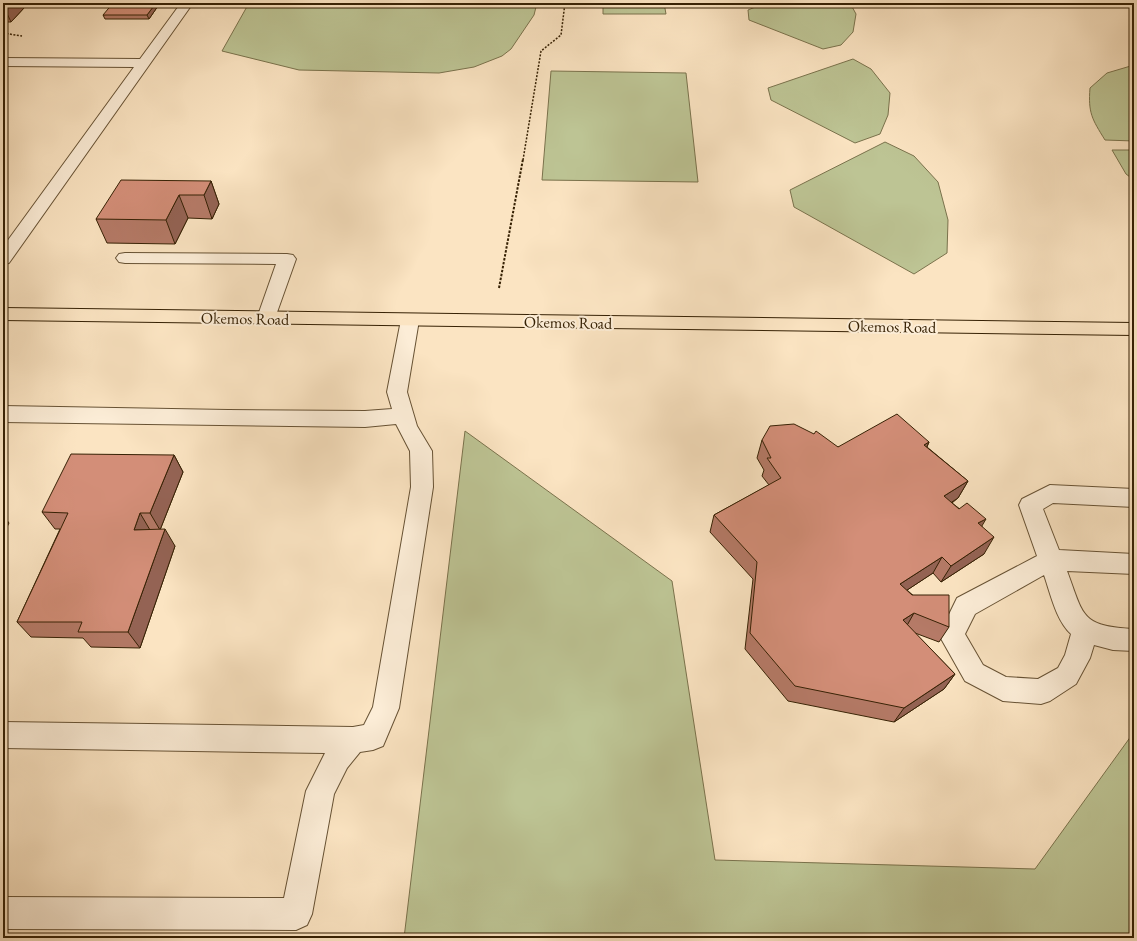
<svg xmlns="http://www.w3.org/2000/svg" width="1137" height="941" viewBox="0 0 1137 941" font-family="'EB Garamond',serif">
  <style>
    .green { fill: #bdc494; stroke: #7a724c }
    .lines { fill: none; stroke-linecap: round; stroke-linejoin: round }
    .minor-casing { stroke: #675234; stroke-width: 2 }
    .major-casing { stroke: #362104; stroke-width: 2 }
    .path-far1 { stroke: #362104; stroke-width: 1.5; stroke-dasharray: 2 1.5; stroke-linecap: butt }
    .path { stroke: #362104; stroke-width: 2; stroke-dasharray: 2.5 1.5; stroke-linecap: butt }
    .minor { fill: #fcedd7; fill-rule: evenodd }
    .major { fill: #fbe4c2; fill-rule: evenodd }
    .wall { fill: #b57a67; stroke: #362104 }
    .shaded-wall { fill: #946354; stroke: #362104 }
    .building { fill: #d38e78; stroke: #362104 }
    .labels { text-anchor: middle; stroke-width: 4; stroke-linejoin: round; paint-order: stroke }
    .street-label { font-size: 16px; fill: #362104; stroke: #fcedd7 }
  </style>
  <rect width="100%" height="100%" fill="#fbe4c2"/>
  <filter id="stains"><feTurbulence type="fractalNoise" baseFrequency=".005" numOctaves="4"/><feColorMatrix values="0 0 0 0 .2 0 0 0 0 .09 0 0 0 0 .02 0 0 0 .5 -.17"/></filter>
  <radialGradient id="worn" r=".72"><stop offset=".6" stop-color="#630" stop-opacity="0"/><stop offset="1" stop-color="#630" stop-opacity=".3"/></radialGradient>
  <path class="green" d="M249 3H537L534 15 511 49 502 56 474 67 439 73 299 70 222 51Z
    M603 3H664L666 14H603Z
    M765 3H850L856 14 853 32 841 45 823 49 749 20 748 10Z
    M853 59 871 69 890 93 888 115 880 134 855 143 771 100 768 88Z
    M1134 65V141L1105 140C1092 119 1088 113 1090 88L1107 73Z
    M551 71 686 73 698 182 542 180Z
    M885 142 914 156 938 182 948 220 947 253 914 274 794 207 790 190Z
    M1112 150H1134V180L1126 174Z
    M465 431 672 581 715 860 1035 869 1134 732V938H404Z"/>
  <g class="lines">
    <g class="minor-casing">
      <path id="minor" d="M181 3H193L9 263 3 264V247L134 67 3 66V58L140 59Z
        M125 253 287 254 293 255 296 259 275 318 273 322 266 324 259 322 257 318 276 264 125 263 119 262 116 258 119 254Z
        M410 314 417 316 419 320 407 392 417 426 432 451 433 487 399 708 383 746 373 750 360 752 347 768 334 794 312 914 307 925 296 930 3 929V897L284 898 306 791 325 753 3 748V722L353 727 364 725 373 707 411 487 410 451 396 424 365 427 3 422V406L228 410 365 411 392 409 387 392 401 320 403 316Z
        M1050 485 1134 489V507L1053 503 1043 509 1059 550 1134 554V574L1067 571C1084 616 1080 626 1134 629V651L1113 650 1094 645 1090 658 1076 684 1050 701 1041 704 1003 701 965 681 939 635 957 598 1037 556 1019 505 1022 499ZM1044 575C1051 595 1056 620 1071 634L1065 655 1058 668 1038 679 1006 677 983 665 965 634 975 614Z"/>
    </g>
    <g class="major-casing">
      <path id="major" d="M3 308 1134 323V335L3 320Z"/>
    </g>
    <path class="path-far1" d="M3 33 22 36
      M523 160 541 51 561 35 565 3"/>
    <path class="path" d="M499 288 523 159"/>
    <use href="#minor" class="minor"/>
    <use href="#major" class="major"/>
  </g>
  <path class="wall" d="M3 3H23L22 4 24 8 11 22H3Z
    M158 6 149 19H105L103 15Z
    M211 181 219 204 212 219 188 218 175 244 107 243 96 219Z
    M762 440 838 447 929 442 927 447 968 481 958 498 952 503 982 526 984 554 941 582 933 573 907 590 949 627 939 642 915 633 955 674 944 689 894 722 788 701 745 649 753 579 710 532 714 515 769 485 762 476 764 470 757 458Z
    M174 455 183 472 160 530 175 546 140 648 91 647 83 638 31 637 17 622 60 529H55L42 512Z"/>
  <path class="shaded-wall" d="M3 3H23L22 4 24 8 11 22 3 5Z
    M156 3H157L158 6 149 19 147 15Z
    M211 181 219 204 212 219 204 195Z
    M179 195 188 218 175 244 166 220Z
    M929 442 921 459 924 445Z
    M174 455 183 472 160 530 150 513Z
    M968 481 958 498 935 513 944 496Z
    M140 513 150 530H134Z
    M3 515 9 523 3 535Z
    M986 519 976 536 978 523Z
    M165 529 175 546 140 648 128 632Z
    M994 537 984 554 941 582 951 566Z
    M942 557 933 573 892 600 900 584Z
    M914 613 905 629 903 620Z
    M955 674 944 689 894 722 904 708Z"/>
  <path class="building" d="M113 3H156L147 15H103Z
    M121 180 211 181 204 195H179L166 220 96 219Z
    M897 414 929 442 924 445 968 481 944 496 959 509 967 503 986 519 978 523 994 537 951 566 942 557 900 584 912 595H949V627L914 613 903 620 955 674 904 708 795 686 750 633 757 562 714 515 781 478 767 458H771L762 440 770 426 794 424 814 434 816 431 838 447Z
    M71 454 174 455 150 513H140L134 530 165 529 128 632H78L82 622H17L68 513 42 512Z"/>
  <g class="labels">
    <g class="street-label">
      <text transform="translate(245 318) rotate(1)" y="6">Okemos Road</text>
      <text transform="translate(568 322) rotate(1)" y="6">Okemos Road</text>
      <text transform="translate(892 326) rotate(1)" y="6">Okemos Road</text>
    </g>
  </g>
  <rect width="1137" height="941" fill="none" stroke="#fbe4c2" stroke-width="16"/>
  <rect x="4" y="4" width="1129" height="933" fill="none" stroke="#362104" stroke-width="2"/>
  <rect x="8" y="8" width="1121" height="925" fill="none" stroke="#362104"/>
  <rect width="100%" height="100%" filter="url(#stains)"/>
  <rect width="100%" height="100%" fill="url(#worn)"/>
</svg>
